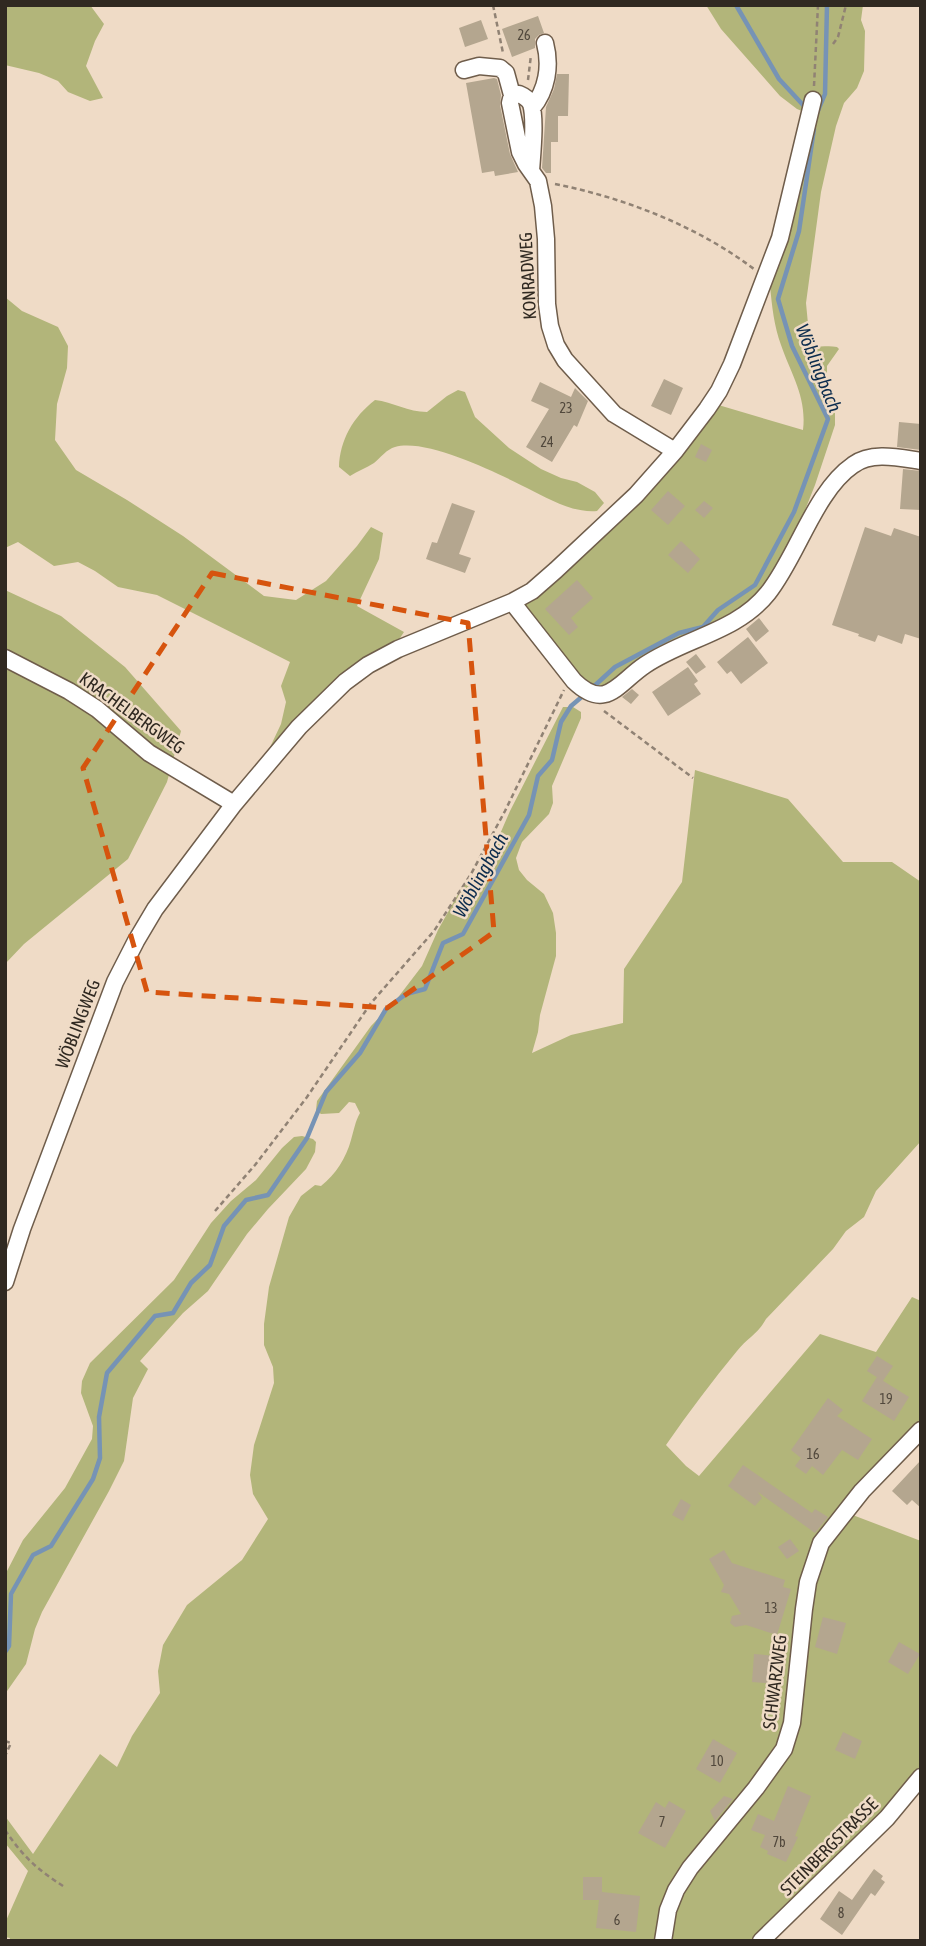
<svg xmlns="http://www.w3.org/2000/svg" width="926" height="1946" viewBox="0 0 926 1946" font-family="'Asap Condensed',sans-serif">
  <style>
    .green { fill: #b2b57a }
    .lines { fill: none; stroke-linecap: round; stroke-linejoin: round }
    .stream { stroke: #7693b5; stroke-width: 4.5 }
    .building { fill: #b4a68f }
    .minor-casing { stroke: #6f5d4b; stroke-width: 19 }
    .path { stroke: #908274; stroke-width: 2.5; stroke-dasharray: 5 3.5; stroke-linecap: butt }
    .minor { stroke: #fff; stroke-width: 16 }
    .marked { fill: none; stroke: #d6540e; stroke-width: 5; stroke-dasharray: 14 9; stroke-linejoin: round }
    .labels { text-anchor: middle; stroke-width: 5; stroke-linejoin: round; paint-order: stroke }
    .number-label { font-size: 14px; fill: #51483c }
    .street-label { font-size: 18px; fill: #302921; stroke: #efdbc6 }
    .water-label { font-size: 19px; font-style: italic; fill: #0c2c4d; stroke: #efdbc6 }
  </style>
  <rect width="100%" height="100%" fill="#efdbc6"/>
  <path class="green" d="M5 5H90L104 24 95 41 86 66 103 98 90 101 68 92 58 81 39 73 5 65Z
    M706 5H863L861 20 865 31 864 71 857 88 844 103 836 126 821 192 806 303 810 345C820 348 827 345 837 347L839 349 827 366V380L833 395 835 406V425L815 485 794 538 774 574 749 604 601 689 580 680 521 603 715 404 803 430C807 397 791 374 781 345 774 326 772 306 770 286L814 116 797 109 780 96 721 29Z
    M5 297 22 311 58 327 68 346 67 368 57 404 55 440 76 470 127 500 183 536 264 596 296 600 326 581 357 546 371 527 383 533 379 559 357 606 404 632 396 644 264 760 281 724 286 702 281 686 290 662 157 595 118 587 95 571 78 562 54 566 18 542 5 548Z
    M458 390 465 392 475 417 509 448 541 469 561 478 577 482 595 492 604 503 597 511C572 513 549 499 527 488 497 473 427 438 395 447 387 449 380 458 374 463 366 468 358 471 350 476L339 467C340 440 353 417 375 400 393 402 408 412 427 412L447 396Z
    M5 590 61 616 125 667 181 731 167 782 128 859 24 944 5 964Z
    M563 707H573L581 712V718L552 786 553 803 549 814 522 842 516 858 519 870 527 880 544 894 553 913 556 933V956L540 1015 538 1032 532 1053 571 1035 623 1023 624 969 682 882 695 770 788 799 843 862H892L921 882V1141L876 1191 864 1217 846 1231 833 1249 766 1319C758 1334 747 1338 737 1351 712 1381 689 1412 666 1445L686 1466 699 1476 820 1334 876 1352 912 1297 921 1301V1425L817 1542 781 1747 687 1866 660 1941H9L10 1938 5 1937V1923L28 1871 5 1843V1816L33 1854 100 1754 117 1767 132 1736 160 1693 158 1671 163 1645 187 1605 242 1560 268 1519 253 1494 250 1475 254 1445 274 1383 273 1367 264 1345V1324L269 1287 289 1217 301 1196 315 1185 321 1186C336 1174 346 1158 351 1140 354 1130 355 1122 360 1113L355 1103 349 1102 339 1113 321 1114 316 1110 317 1101 371 1026 396 1000 422 966 438 930 462 887 483 873 510 811Z
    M302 1136 313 1139 316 1142 315 1152 306 1169 268 1209 247 1234 208 1291 183 1313 140 1361 148 1369 133 1398 124 1461 109 1491 42 1612 35 1629 26 1664 5 1694V1575L23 1540 65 1488 92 1439 93 1426 81 1393 82 1381 90 1363 174 1280 211 1223 231 1201 256 1180 282 1148 294 1137Z
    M850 1514 921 1541V1766L882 1813 752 1941H669L674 1911 681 1893 694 1872 779 1767 814 1583 826 1546Z"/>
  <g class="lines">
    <path class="stream" d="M736 5 779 79 804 106
      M817 113 825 94 827 5
      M591 689 615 667 679 633 703 627 718 610 755 585 794 512 828 419 792 346 778 299 799 231 814 129
      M5 1652 9 1646 11 1594 33 1555 51 1546 93 1479 100 1458 99 1417 107 1373 155 1316 173 1313 191 1283 210 1265 224 1226 246 1200 268 1195 307 1138 326 1092 360 1053 386 1009 406 994 425 989 443 943 463 934 529 815 538 776 552 760 561 722 571 706 584 695"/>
  </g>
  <path class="building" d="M538 16 544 33 539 35 535 39V48L512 57 502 29Z
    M481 20 488 39 465 47 459 28Z
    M557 74H569L568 116H558V142H551V173H546L542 168 546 107 554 89Z
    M494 78 497 79 501 95 500 105 510 154 518 172 495 176 494 171 482 173 466 83Z
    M664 379 683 388 671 415 651 406Z
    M540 382 571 397 575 388 588 401 577 427 574 425 552 462 526 447 549 409 531 401Z
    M899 422 921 424V450L897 447Z
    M701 444 712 450 706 462 695 457Z
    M903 469 921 471V510L900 509Z
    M668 491 685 506 668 525 651 510Z
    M704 501 713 508 704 518 695 510Z
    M452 503 475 511 459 554 471 558 465 573 426 559 432 542 437 543Z
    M865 527 891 536 894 528 921 537V639L905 634 902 644 878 635 875 642 858 636 859 634 832 625Z
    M681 541 700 559 688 573 668 555Z
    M577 580 593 598 571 618 578 627 569 635 545 609Z
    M759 618 769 631 756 642 746 629Z
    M748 637 768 663 741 684 731 671 727 674 717 662Z
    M696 654 706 667 696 674 686 662Z
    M688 667 698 681 694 684 701 694 668 716 652 692Z
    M632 689 639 695 631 704 622 697Z
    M877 1356 893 1366 883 1381 867 1371Z
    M877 1377 909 1397 894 1421 862 1401Z
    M828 1398 843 1410 837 1416 872 1439 858 1460 842 1450 823 1475 812 1466 806 1474 795 1466 801 1458 791 1450Z
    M921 1460V1508L912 1500 907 1505 892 1491Z
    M743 1465 812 1513 815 1509 828 1517 815 1533 758 1492 762 1498 755 1506 728 1486Z
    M681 1499 691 1505 683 1521 672 1515Z
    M790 1539 799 1551 787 1559 778 1547Z
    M724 1550 732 1563 785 1580 783 1587 791 1589 777 1635 746 1625 735 1627 730 1623 732 1616 741 1614 729 1594 721 1592 724 1585 709 1559Z
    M823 1617 846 1623 837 1654 815 1647Z
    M899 1642 920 1654 908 1674 888 1662Z
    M754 1654 778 1656 775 1684 752 1682Z
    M843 1732 862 1741 855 1759 835 1750Z
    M713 1739 737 1753 720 1783 696 1769Z
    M788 1786 811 1796 795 1836 798 1837 786 1862 767 1854 768 1851 760 1847 765 1835 751 1830 758 1814 774 1821Z
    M724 1796 733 1799 715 1821 710 1811Z
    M669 1801 686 1811 665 1848 638 1833 656 1802 665 1808Z
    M874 1869 883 1876 881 1879 885 1882 875 1896 871 1893 842 1935 820 1919 839 1891 852 1900Z
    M583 1877H602V1892L640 1896 636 1932 596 1928 599 1900H583Z"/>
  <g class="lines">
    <g class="minor-casing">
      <path id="minor" d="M464 70 479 66 500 68 506 73 512 95
        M532 108C547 90 551 66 545 43
        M531 171C532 155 536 119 531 104 528 98 524 96 519 94L512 95 510 103 520 152 526 164 538 181 543 206 546 239 547 304 550 326 556 345 565 360 614 414 675 451
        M512 602 574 681C606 712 618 683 645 665 685 638 737 632 768 593 797 557 815 491 853 465 872 451 900 458 921 461
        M5 658 69 691 97 709 149 753 234 804
        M5 1282 22 1229 115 982 136 941 155 909 234 804 299 727 345 682 368 665 398 649 512 602 532 591 556 570 636 495 675 451 707 409 719 391 732 364 780 238 813 100
        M663 1941 668 1910 676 1890 690 1868 756 1788 784 1749 792 1723 804 1609 808 1582 821 1543 862 1491 921 1430
        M761 1941 887 1818 921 1777"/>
    </g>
    <path class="path" d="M493 5 503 53
      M833 44 838 37 846 5
      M528 80 531 55
      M814 86 818 5
      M555 184C625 198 697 226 754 269
      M604 711 693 778
      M215 1211 255 1165 307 1097 371 1003 434 931 471 874 505 811 564 690
      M5 1741 11 1743 5 1756
      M5 1830C24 1858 38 1870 66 1888"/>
    <use href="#minor" class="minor"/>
  </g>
  <path class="marked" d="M212 573 468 623 494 932 387 1008 147 992 83 768Z"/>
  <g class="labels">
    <g class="number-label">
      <text x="524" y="40">26</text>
      <text x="566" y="413">23</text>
      <text x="547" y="447">24</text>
      <text x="886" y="1404">19</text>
      <text x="813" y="1459">16</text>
      <text x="771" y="1613">13</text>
      <text x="717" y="1766">10</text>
      <text x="662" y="1827">7</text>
      <text x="779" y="1847">7b</text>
      <text x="841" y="1918">8</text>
      <text x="617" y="1925">6</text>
    </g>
    <g class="street-label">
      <text transform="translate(528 276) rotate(-93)" y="6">KONRADWEG</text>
      <text transform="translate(132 713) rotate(36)" y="6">KRACHELBERGWEG</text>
      <text transform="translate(78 1024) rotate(-69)" y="6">WÖBLINGWEG</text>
      <text transform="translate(775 1682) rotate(-83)" y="6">SCHWARZWEG</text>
      <text transform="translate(829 1847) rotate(-45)" y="6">STEINBERGSTRASSE</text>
    </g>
    <g class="water-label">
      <text transform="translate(819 368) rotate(68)" y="7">Wöblingbach</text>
      <text transform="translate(480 875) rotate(-61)" y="7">Wöblingbach</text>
    </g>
  </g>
  <rect width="926" height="1946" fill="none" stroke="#302921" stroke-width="14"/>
</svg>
